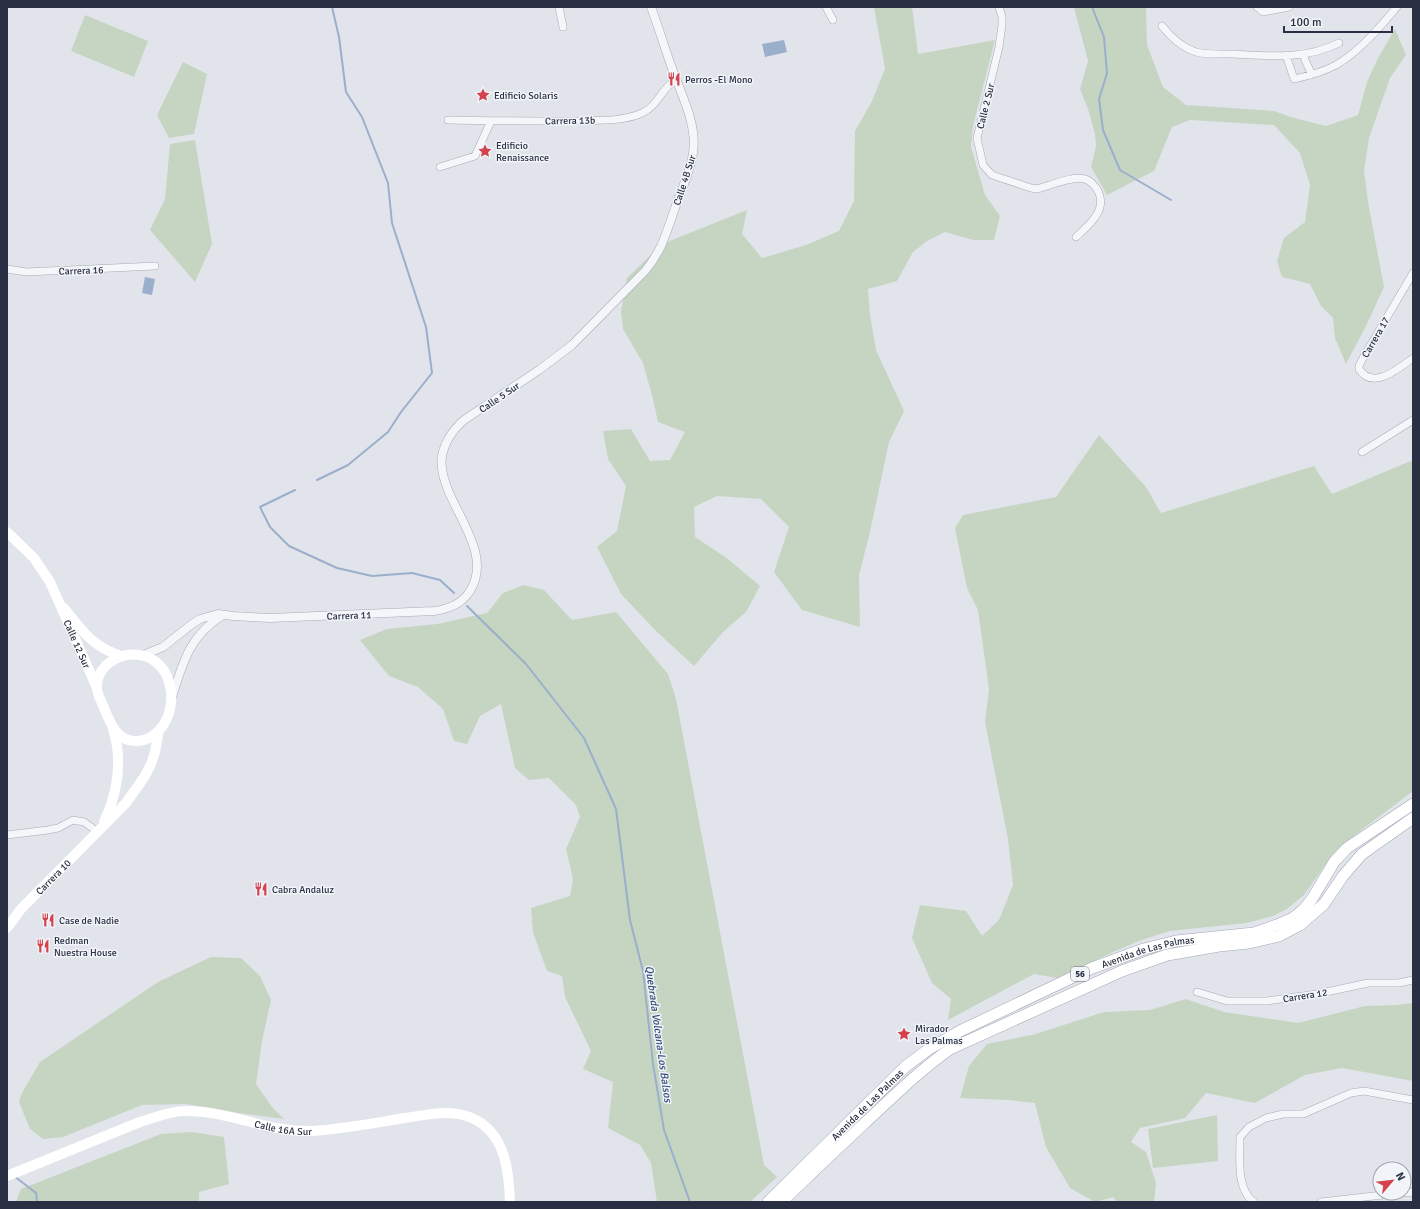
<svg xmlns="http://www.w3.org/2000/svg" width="1420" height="1209" viewBox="0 0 1420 1209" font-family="Signika,sans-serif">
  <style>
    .green { fill: #c6d5c2 }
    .water { fill: #9bafcc }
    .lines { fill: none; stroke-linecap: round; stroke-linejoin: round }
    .stream { stroke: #9bafcc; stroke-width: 2 }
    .minor-casing { stroke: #a7aab5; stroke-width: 8 }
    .tertiary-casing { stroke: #a7aab5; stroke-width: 9 }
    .primary-casing { stroke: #a0a8b7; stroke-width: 12 }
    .minor { stroke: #f5f6f9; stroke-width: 7 }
    .tertiary { stroke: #f5f6f9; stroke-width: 8 }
    .secondary { stroke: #fff; stroke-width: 10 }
    .primary { stroke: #fff; stroke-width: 11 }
    .labels { text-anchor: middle; stroke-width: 3; stroke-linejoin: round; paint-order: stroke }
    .shield { fill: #f1f4f8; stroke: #656b79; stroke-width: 1 }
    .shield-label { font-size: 9px; font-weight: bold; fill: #293043 }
    .poi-label { font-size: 10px; fill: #293043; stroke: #f1f4f8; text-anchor: start }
    .street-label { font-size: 10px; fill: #293043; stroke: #f1f4f8 }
    .water-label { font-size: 11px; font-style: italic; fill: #314c79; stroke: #f1f4f8 }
  </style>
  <rect width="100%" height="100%" fill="#e2e4eb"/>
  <path class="green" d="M874 7H912L918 54 995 40 973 126 971 147 985 195 1000 216 994 240H973L945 232 927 241 913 252 897 281 868 289 870 315 876 350 904 411 889 442 870 532 859 575 860 627 802 610 774 572 789 527 761 499 717 496 694 507 695 537 728 559 760 586 746 612 723 632 694 666 655 630 621 594 597 547 617 531 626 486 608 459 603 431 631 429 650 461 670 460 685 432 658 422 653 399 643 363 623 329 621 312 627 278 662 244 747 210 742 234 762 258 806 245 839 231 854 201 855 131 872 101 885 69Z
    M1074 7H1146L1147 45 1163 87 1186 105 1274 111 1294 118 1326 126 1358 115 1367 82 1378 58 1395 29 1406 55 1390 78 1369 138 1364 171 1368 202 1384 287 1366 326 1346 364 1335 338 1333 318 1321 306 1310 284 1282 277 1277 261 1284 238 1305 222 1310 185 1300 153 1274 125 1190 120 1172 127 1154 171 1107 195 1091 167 1096 146 1095 134 1088 109 1080 89 1088 61Z
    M85 15 148 41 134 77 71 51Z
    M183 62 207 74 194 134 169 138 157 115Z
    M195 140 212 244 195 282 150 230 165 199 170 144Z
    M1099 435 1146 487 1161 513 1314 466 1332 494 1413 460V791L1343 844 1332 855 1304 895 1287 909 1273 916 1247 923 1169 931 1139 941 1111 953 1057 978 1034 974 948 1020 951 999 932 983 912 938 920 905 966 911 982 936 999 920 1013 885 1008 839 985 722 989 689 978 610 967 588 955 528 963 515 1056 497Z
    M524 585 544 590 572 620 616 612 668 674 676 699 764 1165 777 1177 750 1202H657L651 1163 640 1145 608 1128 613 1082 583 1069 591 1051 565 997 562 976 547 971 533 932 531 908 570 896 573 879 566 849 580 817 576 805 549 778 529 780 515 768 501 704 480 716 467 744 454 741 443 709 418 687 389 676 360 640 387 629 437 624 487 613 503 593Z
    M211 957 241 958 260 976 271 1000 262 1041 256 1084 272 1107 284 1119 238 1113 186 1104 142 1105 63 1137 43 1139 30 1129 19 1102 22 1093 40 1062 158 982Z
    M1186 999 1224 1012 1298 1023 1365 1006 1396 1005 1413 1003V1081L1342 1068 1305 1075 1255 1103 1206 1093 1185 1118 1140 1128 1131 1142 1146 1152 1156 1183 1154 1202H1116L1114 1197 1095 1202 1070 1188 1046 1147 1035 1103 1008 1100 960 1098 969 1066 987 1044 1036 1034 1104 1012 1150 1010Z
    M1217 1115 1218 1161 1153 1168 1148 1129Z
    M192 1132 224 1137 229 1184 199 1192V1202H16L21 1189 161 1134Z"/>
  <path class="water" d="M784 40 787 52 765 57 762 44Z
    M145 277 155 279 152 295 142 293Z"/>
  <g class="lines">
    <path class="stream" d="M1092 7 1104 37 1107 73 1099 99 1103 130 1120 170 1171 200
      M317 480 348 465 388 432 401 412 432 373 426 327 392 223 388 183 362 117 346 92 339 37 332 7
      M295 490 260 507 270 527 289 546 337 568 372 576 412 573 440 580 454 593
      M467 606 526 664 584 738 616 809 630 920 643 971 653 1064 664 1130 690 1202
      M14 1176 36 1193 37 1202"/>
    <g class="minor-casing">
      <path id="minor" d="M559 7 563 27
        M826 7 833 20
        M999 7 1002 17V25L999 47 977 138 983 165 992 175 1031 188 1037 189C1049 186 1074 175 1085 179 1090 180 1096 187 1098 191 1108 210 1088 226 1076 237
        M1257 7 1263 12 1289 7
        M1162 26C1170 36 1183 48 1196 52 1207 55 1221 54 1233 54 1271 56 1304 60 1339 43
        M1304 54 1305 60 1312 75
        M1286 55 1294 79C1308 76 1323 72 1336 65 1360 51 1379 28 1397 7
        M448 120C490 121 533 121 576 121 597 120 622 122 642 113 657 107 662 88 676 79
        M440 167 475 156 491 121
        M7 269 26 272 155 266
        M1413 273 1363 358 1359 366V369C1373 391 1399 368 1413 358
        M1362 452 1413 420
        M7 835 48 830 58 828 73 820 84 822 98 832
        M1197 992 1227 1001H1266L1317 994 1368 983H1399L1413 980
        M1404 1193 1413 1192
        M1254 1202C1236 1190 1240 1156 1240 1137L1249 1127 1266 1118 1283 1114H1303L1351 1093 1364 1091 1413 1100
        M1321 1202 1400 1193"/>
    </g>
    <g class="tertiary-casing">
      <path id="tertiary" d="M143 655 163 647 192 624 200 619 218 614 233 616 270 618 434 611C449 609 462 604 470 591 495 551 446 507 442 468 439 450 451 431 464 420L539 370 572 345 645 271C661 252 667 232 675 208 681 191 690 172 693 153 697 128 685 102 676 79 667 56 660 31 651 7
        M172 697C183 662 190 635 223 615"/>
    </g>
    <g class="primary-casing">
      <g id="primary">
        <path id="s4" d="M768 1202 906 1066 929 1049 960 1031 1092 968 1144 949 1176 941 1254 933 1277 925 1293 918 1304 909 1312 899 1334 862 1347 848 1413 804"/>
        <path d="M782 1202C810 1174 838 1148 867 1121 894 1096 920 1070 950 1049L1122 971 1167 955 1219 946 1249 943 1279 936 1300 925 1324 904 1343 876 1362 854 1413 818"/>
      </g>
    </g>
    <use href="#minor" class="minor"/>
    <use href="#tertiary" class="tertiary"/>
    <g class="secondary">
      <path id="s1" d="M7 532 34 558 50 582 97 688"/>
      <path d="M64 608C82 631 93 647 121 656"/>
      <path d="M127 655C183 648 185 735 138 741 118 743 110 723 104 708 102 702 97 695 97 688 96 670 111 658 127 655Z"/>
      <path d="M104 822C118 792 123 761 113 729"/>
      <path id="s2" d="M7 928 21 909 126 803 145 776 151 764 155 752 159 730"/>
      <path id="s3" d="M7 1176 140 1122C154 1118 170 1111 184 1111 228 1110 269 1133 312 1131 343 1129 374 1123 405 1118 419 1116 433 1113 447 1113 458 1113 469 1116 478 1121 506 1138 509 1173 510 1202"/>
    </g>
    <use href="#primary" class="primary"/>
  </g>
  <defs>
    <g id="restaurant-bare" transform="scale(1.08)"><path d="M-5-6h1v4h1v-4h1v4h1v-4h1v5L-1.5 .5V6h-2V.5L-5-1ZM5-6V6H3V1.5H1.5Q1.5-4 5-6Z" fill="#d4424d" stroke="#f1f4f8" stroke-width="2.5" paint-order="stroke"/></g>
    <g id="sight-bare" transform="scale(1.08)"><path d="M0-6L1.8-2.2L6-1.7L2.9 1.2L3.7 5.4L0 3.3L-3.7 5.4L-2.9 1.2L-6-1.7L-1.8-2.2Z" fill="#d4424d" stroke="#f1f4f8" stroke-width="2.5" paint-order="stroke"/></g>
  </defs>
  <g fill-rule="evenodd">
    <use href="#restaurant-bare" x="674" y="79"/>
    <use href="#sight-bare" x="483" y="95"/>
    <use href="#sight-bare" x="485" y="151"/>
    <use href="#restaurant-bare" x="261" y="889"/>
    <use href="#restaurant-bare" x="48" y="920"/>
    <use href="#restaurant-bare" x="43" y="946"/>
    <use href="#sight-bare" x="904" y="1034"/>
  </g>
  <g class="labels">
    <rect class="shield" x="1071" y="967" width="18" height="14" rx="3"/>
    <g class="shield-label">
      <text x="1080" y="977">56</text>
    </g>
    <g class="poi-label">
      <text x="685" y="83">Perros -El Mono</text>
      <text x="494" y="99">Edificio Solaris</text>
      <text x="496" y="149">Edificio<tspan x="496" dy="12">Renaissance</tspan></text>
      <text x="272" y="893">Cabra Andaluz</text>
      <text x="59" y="924">Case de Nadie</text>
      <text x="54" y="944">Redman<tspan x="54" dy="12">Nuestra House</tspan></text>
      <text x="915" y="1032">Mirador<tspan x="915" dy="12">Las Palmas</tspan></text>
    </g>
    <g class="street-label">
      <text transform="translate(985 106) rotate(-76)" y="4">Calle 2 Sur</text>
      <text transform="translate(570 120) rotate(-1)" y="4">Carrera 13b</text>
      <text transform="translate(684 180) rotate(-72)" y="4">Calle 4B Sur</text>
      <text transform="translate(81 270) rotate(-2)" y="4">Carrera 16</text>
      <text transform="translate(1375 337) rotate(-60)" y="4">Carrera 17</text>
      <text transform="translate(499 397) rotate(-34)" y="4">Calle 5 Sur</text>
      <text transform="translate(349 615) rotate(-2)" y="4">Carrera 11</text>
      <text dy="4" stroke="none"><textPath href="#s1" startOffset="134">Calle 12 Sur</textPath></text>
      <text dy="4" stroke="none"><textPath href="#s2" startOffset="69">Carrera 10</textPath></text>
      <text dy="4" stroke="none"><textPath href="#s4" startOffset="463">Avenida de Las Palmas</textPath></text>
      <text transform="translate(1305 995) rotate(-9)" y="4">Carrera 12</text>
      <text dy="4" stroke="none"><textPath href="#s4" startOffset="139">Avenida de Las Palmas</textPath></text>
      <text dy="4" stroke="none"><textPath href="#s3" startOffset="290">Calle 16A Sur</textPath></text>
    </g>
    <g class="water-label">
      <text transform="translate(659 1034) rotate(82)" y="4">Quebrada Volcana-Los Balsos</text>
    </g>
  </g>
  <rect width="1420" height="1209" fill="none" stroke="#293043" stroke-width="16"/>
  <g transform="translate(1392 1181) rotate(62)"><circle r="19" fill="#f1f4f8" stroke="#a1a6b0"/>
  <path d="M0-3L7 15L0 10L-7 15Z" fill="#d4424d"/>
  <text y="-6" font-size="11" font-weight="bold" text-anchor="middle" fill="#293043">N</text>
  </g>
  <path d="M1284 26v6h108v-6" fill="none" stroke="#293043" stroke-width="2"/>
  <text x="1290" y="26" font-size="12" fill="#293043" stroke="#f1f4f8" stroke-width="3" paint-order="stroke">100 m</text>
</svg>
